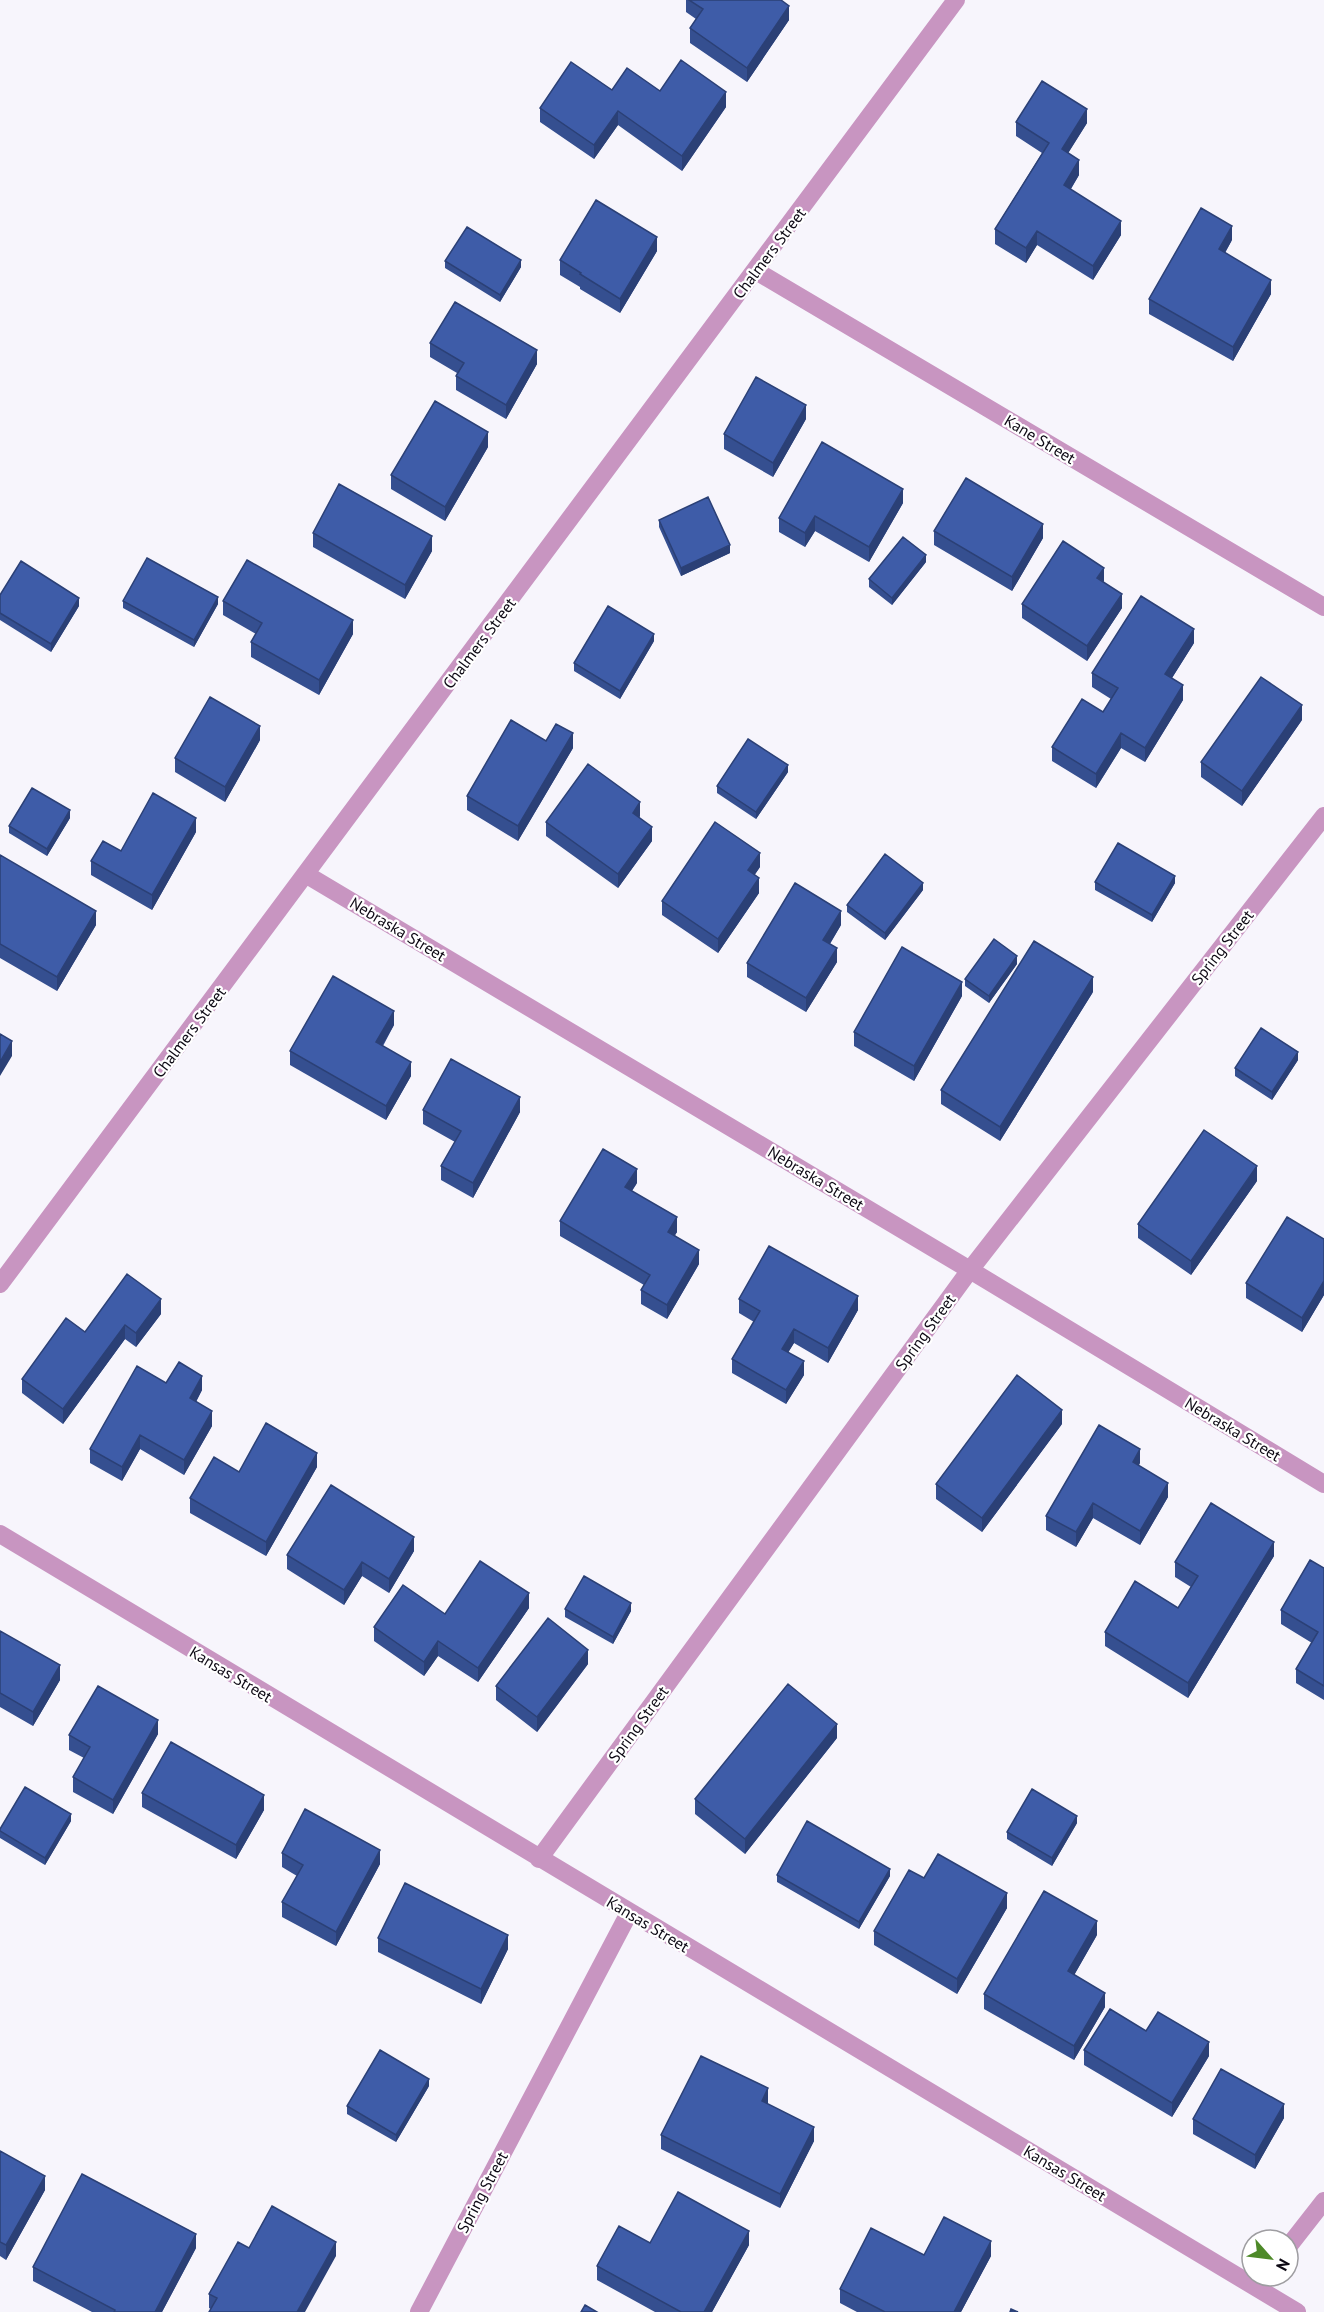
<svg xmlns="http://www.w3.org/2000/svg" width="1324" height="2312" viewBox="0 0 1324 2312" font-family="'PT Sans',sans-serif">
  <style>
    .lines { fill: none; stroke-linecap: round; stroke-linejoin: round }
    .street { stroke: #c895c1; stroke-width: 18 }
    .wall { fill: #354f90 }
    .shaded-wall { fill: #2b4076 }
    .building { fill: #3e5ca8; stroke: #2b4076; stroke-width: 1.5 }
    .labels { text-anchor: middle; stroke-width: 4.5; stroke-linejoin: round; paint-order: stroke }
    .street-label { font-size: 16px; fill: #0d0914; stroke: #fff }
  </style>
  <rect width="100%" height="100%" fill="#f7f5fc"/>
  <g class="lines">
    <path class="street" d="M756 271 1324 607
      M307 875 970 1270 1324 1484
      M0 1284 956 0
      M0 1534 1297 2312
      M539 1859 970 1270 1324 816
      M1288 2247 1324 2201
      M419 2312 629 1913"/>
  </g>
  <path class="wall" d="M686 0H781L789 20 747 82 690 43V28L696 19 686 12Z
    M612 90 660 91 726 107 682 171 618 125 594 159 540 122V108Z
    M1016 122 1087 123 1068 153 1079 175 1071 189 1121 235 1093 280 1037 245 1026 263 995 244V229L1042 153 1016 136Z
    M1232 240 1225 253 1271 294 1233 361 1149 314V299Z
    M657 251 620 313 580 289V287L560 275V260Z
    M445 261 521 267 500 302 445 268Z
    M430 343 537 364 506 419 456 390V376L457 373 430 357Z
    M806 419 773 477 724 449V434Z
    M488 447 445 521 391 489V475Z
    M903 503 869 562 815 531 805 547 779 532V518Z
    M659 520 730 553 681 576 659 527Z
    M934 531 1043 538 1012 591 934 545Z
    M313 533 432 551 405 599 313 547Z
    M926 562 892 605 869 587V579Z
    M0 595 79 606 51 652 0 620Z
    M123 601 218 604 194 647 123 608Z
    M223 601 353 634 319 695 251 657V642L256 634 223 615Z
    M1022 604 1122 608 1087 661 1022 618Z
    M654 641 620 699 574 671V663Z
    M1194 643 1172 678 1183 700 1145 762 1121 748 1096 788 1052 761V747L1103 712 1111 699 1092 687V673Z
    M1302 720 1242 806 1201 777V762Z
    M260 740 225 802 175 772V758Z
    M546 741 573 748 518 841 467 810V796Z
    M788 772 756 819 717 793V786Z
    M640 816 639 818 652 841 618 888 546 836V822Z
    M70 818 47 856 9 833V826Z
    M196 832 152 910 91 875V861L121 851Z
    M0 855 96 925 57 991 0 958Z
    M760 867 754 875 759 893 718 953 662 915V901Z
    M1095 882 1175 883 1152 922 1095 890Z
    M923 890 885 940 847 912V905Z
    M841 925 830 944 837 962 806 1012 747 977V963Z
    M1017 964 989 1003 965 986V979Z
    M1093 992 1000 1141 941 1104V1090Z
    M962 996 914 1081 854 1046V1032Z
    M394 1025 383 1046 411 1076 386 1120 290 1065V1051Z
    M1298 1060 1272 1100 1235 1076V1068Z
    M423 1110 520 1112 473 1198 441 1180V1166L455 1142 423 1124Z
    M1257 1181 1191 1275 1138 1238V1224Z
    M637 1183 632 1191 677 1232 675 1235 699 1264 667 1319 641 1304V1290L644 1285 560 1236V1221Z
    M1324 1239V1295L1302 1332 1246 1298V1283Z
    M739 1299 858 1310 828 1363 794 1343 788 1352 804 1375 786 1404 732 1373V1359L754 1322 739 1313Z
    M161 1314 136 1347 125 1339 63 1424 22 1393V1379L85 1332Z
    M166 1383 202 1390 196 1402 212 1426 184 1475 140 1449 122 1481 90 1463V1449Z
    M1062 1424 982 1532 936 1499V1484Z
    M1140 1463 1138 1466 1168 1497 1140 1545 1093 1518 1076 1547 1046 1530V1516Z
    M317 1467 266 1556 190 1513V1498L239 1472Z
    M414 1551 389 1593 362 1576 344 1605 287 1569V1555Z
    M1274 1556 1188 1698 1105 1646V1632L1178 1608 1191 1587 1175 1577V1562Z
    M1324 1568V1700L1296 1683V1669L1312 1643 1281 1624V1610Z
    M529 1608 478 1682 438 1656 424 1676 374 1641V1627L445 1614Z
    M565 1609 631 1611 613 1644 565 1617Z
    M0 1631 60 1680 33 1726 0 1707Z
    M588 1664 537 1732 496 1700V1686Z
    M158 1734 113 1814 73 1792V1777L84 1758 69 1750V1735Z
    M837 1738 745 1854 695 1814V1799Z
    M142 1793 264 1810 236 1859 142 1807Z
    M71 1821 45 1865 0 1838V1829Z
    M1077 1823 1052 1866 1007 1839V1832Z
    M282 1853 380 1864 336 1946 282 1917V1902L297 1876 282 1867Z
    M777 1875 890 1876 859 1929 777 1882Z
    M924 1878 1007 1908 957 1994 874 1945V1931Z
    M1097 1935 1074 1975 1105 2007 1074 2060 984 2009V1994Z
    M378 1938 508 1949 481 2004 378 1952Z
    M1084 2050 1209 2056 1172 2117 1084 2065Z
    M429 2086 396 2142 347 2114V2106Z
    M768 2103 767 2104 814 2141 780 2208 661 2149V2135Z
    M1284 2118 1255 2169 1193 2134V2119Z
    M0 2151 45 2190 6 2260 0 2256Z
    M650 2243 749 2245 712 2312H655L597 2280V2266Z
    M196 2248 162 2312H92L33 2281V2267Z
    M249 2248 336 2256 211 2309 209 2308V2294Z
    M924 2255 991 2256 961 2312H857L840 2303V2289Z"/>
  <path class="shaded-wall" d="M789 6V20L747 82V68Z
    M726 92V107L682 171V156Z
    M1087 109V123L1062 163V149Z
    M618 111V125L594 159V145Z
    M1079 160V175L1064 200V185Z
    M1121 221V235L1093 280V266Z
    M1232 226V240L1219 263V249Z
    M1037 231V245L1026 263V248Z
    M657 237V251L620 313V299Z
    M521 260V267L500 302V295Z
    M1271 280V294L1233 361V347Z
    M537 350V364L506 419V405Z
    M806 405V419L773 477V463Z
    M488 432V447L445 521V507Z
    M903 489V503L869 562V547Z
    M815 516V531L805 547V533Z
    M1043 524V538L1012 591V577Z
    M432 536V551L405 599V585Z
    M730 545V553L681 576V568Z
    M926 555V562L892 605V598Z
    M1104 568V582L1097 578Z
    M1122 594V608L1087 661V646Z
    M218 597V604L194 647V640Z
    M79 598V606L51 652V644Z
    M353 620V634L319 695V680Z
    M1194 629V643L1165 689V674Z
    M654 634V641L620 699V691Z
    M1183 685V700L1145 762V748Z
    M1302 705V720L1242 806V791Z
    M260 726V740L225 802V787Z
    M573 733V748L518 841V826Z
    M1121 733V748L1096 788V774Z
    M788 765V772L756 819V812Z
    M640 802V816L633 827V813Z
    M70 810V818L47 856V849Z
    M196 818V832L152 910V895Z
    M652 827V841L618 888V874Z
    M760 853V867L748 885V870Z
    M1175 876V883L1152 922V915Z
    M759 878V893L718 953V939Z
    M923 883V890L885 940V933Z
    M96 911V925L57 991V977Z
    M841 911V925L823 955V940Z
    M837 948V962L806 1012V998Z
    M1017 956V964L989 1003V996Z
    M1093 977V992L1000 1141V1127Z
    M962 982V996L914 1081V1066Z
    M394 1011V1025L376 1056V1042Z
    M12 1041V1056L0 1076V1062Z
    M1298 1052V1060L1272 1100V1092Z
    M411 1062V1076L386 1120V1106Z
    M520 1097V1112L473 1198V1183Z
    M1257 1166V1181L1191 1275V1261Z
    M637 1169V1183L625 1201V1187Z
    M677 1217V1232L668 1246V1232Z
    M699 1250V1264L667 1319V1305Z
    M1324 1281V1295L1302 1332V1318Z
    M858 1296V1310L828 1363V1348Z
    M161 1299V1314L136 1347V1333Z
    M125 1325V1339L63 1424V1409Z
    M794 1329V1343L782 1363V1349Z
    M804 1361V1375L786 1404V1390Z
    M202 1376V1390L190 1413V1398Z
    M1062 1410V1424L982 1532V1518Z
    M212 1411V1426L184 1475V1460Z
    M140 1435V1449L122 1481V1467Z
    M1140 1449V1463L1133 1477V1462Z
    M317 1453V1467L266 1556V1542Z
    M1168 1483V1497L1140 1545V1531Z
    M1093 1503V1518L1076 1547V1532Z
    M414 1537V1551L389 1593V1579Z
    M1274 1542V1556L1188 1698V1683Z
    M362 1562V1576L344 1605V1590Z
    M529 1593V1608L478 1682V1668Z
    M631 1603V1611L613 1644V1637Z
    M438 1641V1656L424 1676V1662Z
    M588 1650V1664L537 1732V1717Z
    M60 1665V1680L33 1726V1712Z
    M158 1720V1734L113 1814V1800Z
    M837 1724V1738L745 1854V1839Z
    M264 1795V1810L236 1859V1845Z
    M71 1814V1821L45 1865V1858Z
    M1077 1816V1823L1052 1866V1858Z
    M380 1850V1864L336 1946V1932Z
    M890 1869V1876L859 1929V1922Z
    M1007 1893V1908L957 1994V1979Z
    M1097 1921V1935L1068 1986V1971Z
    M508 1935V1949L481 2004V1989Z
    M1105 1993V2007L1074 2060V2046Z
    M1209 2042V2056L1172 2117V2103Z
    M429 2079V2086L396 2142V2135Z
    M768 2088V2103L762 2115V2101Z
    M1284 2104V2118L1255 2169V2155Z
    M814 2127V2141L780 2208V2194Z
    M45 2176V2190L6 2260V2245Z
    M749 2231V2245L712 2312H704Z
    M196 2234V2248L162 2312H155Z
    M991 2241V2256L961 2312H954Z
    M336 2242V2256L305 2312H297Z"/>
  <path class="building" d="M689 0H781L789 6 747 68 690 28 703 9Z
    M681 60 726 92 682 156 618 111 594 145 540 108 571 62 612 90 627 68 660 91Z
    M1042 81 1087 109 1062 149 1079 160 1064 185 1121 221 1093 266 1037 231 1026 248 995 229 1049 143 1016 122Z
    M596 200 657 237 620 299 580 274 581 273 560 260Z
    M1201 208 1232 226 1219 249 1271 280 1233 347 1149 299Z
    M467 227 521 260 500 295 445 261Z
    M455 302 537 350 506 405 456 376 464 363 430 343Z
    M756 377 806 405 773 463 724 434Z
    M435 401 488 432 445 507 391 475Z
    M822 442 903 489 869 547 815 516 805 533 779 518Z
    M966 478 1043 524 1012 577 934 531Z
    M339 484 432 536 405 585 313 533Z
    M708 497 730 545 681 568 659 520Z
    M903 537 926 555 892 598 869 579Z
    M1063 541 1104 568 1097 578 1122 594 1087 646 1022 604Z
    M147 558 218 597 194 640 123 601Z
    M247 560 353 620 319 680 251 642 262 623 223 601Z
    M21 561 79 598 51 644 0 613V595Z
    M1141 596 1194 629 1165 674 1183 685 1145 748 1121 733 1096 774 1052 747 1082 699 1103 712 1118 688 1092 673Z
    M608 606 654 634 620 691 574 663Z
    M1261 677 1302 705 1242 791 1201 762Z
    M210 697 260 726 225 787 175 758Z
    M511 720 546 741 556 724 573 733 518 826 467 796Z
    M748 739 788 765 756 812 717 786Z
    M588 764 640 802 633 813 652 827 618 874 546 822Z
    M32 788 70 810 47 849 9 826Z
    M153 793 196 818 152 895 91 861 103 841 121 851Z
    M715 822 760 853 748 870 759 878 718 939 662 901Z
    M1118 843 1175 876 1152 915 1095 882Z
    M885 854 923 883 885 933 847 905Z
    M0 855 96 911 57 977 0 944Z
    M795 883 841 911 823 940 837 948 806 998 747 963Z
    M994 939 1017 956 989 996 965 979Z
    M1034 941 1093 977 1000 1127 941 1090Z
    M902 947 962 982 914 1066 854 1032Z
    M333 976 394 1011 376 1042 411 1062 386 1106 290 1051Z
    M1261 1028 1298 1052 1272 1092 1235 1068Z
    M0 1034 12 1041 0 1062Z
    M451 1059 520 1097 473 1183 441 1166 461 1131 423 1110Z
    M1204 1130 1257 1166 1191 1261 1138 1224Z
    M603 1149 637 1169 625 1187 677 1217 668 1232 699 1250 667 1305 641 1290 650 1275 560 1221Z
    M1287 1217 1324 1239V1281L1302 1318 1246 1283Z
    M769 1246 858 1296 828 1348 794 1329 782 1349 804 1361 786 1390 732 1359 760 1311 739 1299Z
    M127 1274 161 1299 136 1333 125 1325 63 1409 22 1379 66 1318 85 1332Z
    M179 1362 202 1376 190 1398 212 1411 184 1460 140 1435 122 1467 90 1449 137 1366 166 1383Z
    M1017 1375 1062 1410 982 1518 936 1484Z
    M266 1423 317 1453 266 1542 190 1498 214 1457 239 1472Z
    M1099 1425 1140 1449 1133 1462 1168 1483 1140 1531 1093 1503 1076 1532 1046 1516Z
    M331 1485 414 1537 389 1579 362 1562 344 1590 287 1555Z
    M1211 1503 1274 1542 1188 1683 1105 1632 1135 1581 1178 1608 1198 1576 1175 1562Z
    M1310 1560 1324 1568V1686L1296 1669 1318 1632 1281 1610Z
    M480 1561 529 1593 478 1668 438 1641 424 1662 374 1627 403 1585 445 1614Z
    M584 1576 631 1603 613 1637 565 1609Z
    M548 1618 588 1650 537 1717 496 1686Z
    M0 1631 60 1665 33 1712 0 1693Z
    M788 1684 837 1724 745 1839 695 1799Z
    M98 1686 158 1720 113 1800 73 1777 90 1747 69 1735Z
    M171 1742 264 1795 236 1845 142 1793Z
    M25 1787 71 1814 45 1858 0 1831V1829Z
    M1032 1789 1077 1816 1052 1858 1007 1832Z
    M305 1809 380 1850 336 1932 282 1902 303 1865 282 1853Z
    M807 1821 890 1869 859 1922 777 1875Z
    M938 1854 1007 1893 957 1979 874 1931 909 1870 924 1878Z
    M405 1883 508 1935 481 1989 378 1938Z
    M1044 1891 1097 1921 1068 1971 1105 1993 1074 2046 984 1994Z
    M1110 2009 1146 2031 1158 2012 1209 2042 1172 2103 1084 2050Z
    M380 2050 429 2079 396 2135 347 2106Z
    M701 2056 768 2088 762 2101 814 2127 780 2194 661 2135Z
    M1221 2069 1284 2104 1255 2155 1193 2119Z
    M0 2151 45 2176 6 2245 0 2242Z
    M82 2174 196 2234 155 2312H114L115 2310 33 2267Z
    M678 2192 749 2231 704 2312H681L597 2266 619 2226 650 2243Z
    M272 2206 336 2242 297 2312H209L217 2298 209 2294 238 2242 249 2248Z
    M944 2217 991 2241 954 2312H885L840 2289 871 2228 924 2255Z
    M585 2305 597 2312H581Z
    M1011 2309 1018 2312H1010Z"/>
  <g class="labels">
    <g class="street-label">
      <text transform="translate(769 253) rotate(-53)" y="6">Chalmers Street</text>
      <text transform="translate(1040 439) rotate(31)" y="6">Kane Street</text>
      <text transform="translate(479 643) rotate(-53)" y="6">Chalmers Street</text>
      <text transform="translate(398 929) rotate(31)" y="6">Nebraska Street</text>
      <text transform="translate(1222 947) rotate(-52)" y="6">Spring Street</text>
      <text transform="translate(189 1032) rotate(-53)" y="6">Chalmers Street</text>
      <text transform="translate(816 1178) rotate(31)" y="6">Nebraska Street</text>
      <text transform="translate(925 1332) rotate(-54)" y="6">Spring Street</text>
      <text transform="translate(1233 1429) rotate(31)" y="6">Nebraska Street</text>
      <text transform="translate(231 1674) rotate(31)" y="6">Kansas Street</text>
      <text transform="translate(638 1724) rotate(-54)" y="6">Spring Street</text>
      <text transform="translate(648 1924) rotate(31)" y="6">Kansas Street</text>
      <text transform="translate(1065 2173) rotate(31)" y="6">Kansas Street</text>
      <text transform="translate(482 2192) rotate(-62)" y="6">Spring Street</text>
    </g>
  </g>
  <g transform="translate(1270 2258) rotate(118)"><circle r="28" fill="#ffffff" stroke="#9e9da1" stroke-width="1.5"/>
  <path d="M0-4.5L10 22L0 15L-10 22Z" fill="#4d8928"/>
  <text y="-9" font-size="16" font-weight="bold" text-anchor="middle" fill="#0d0914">N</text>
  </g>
</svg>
